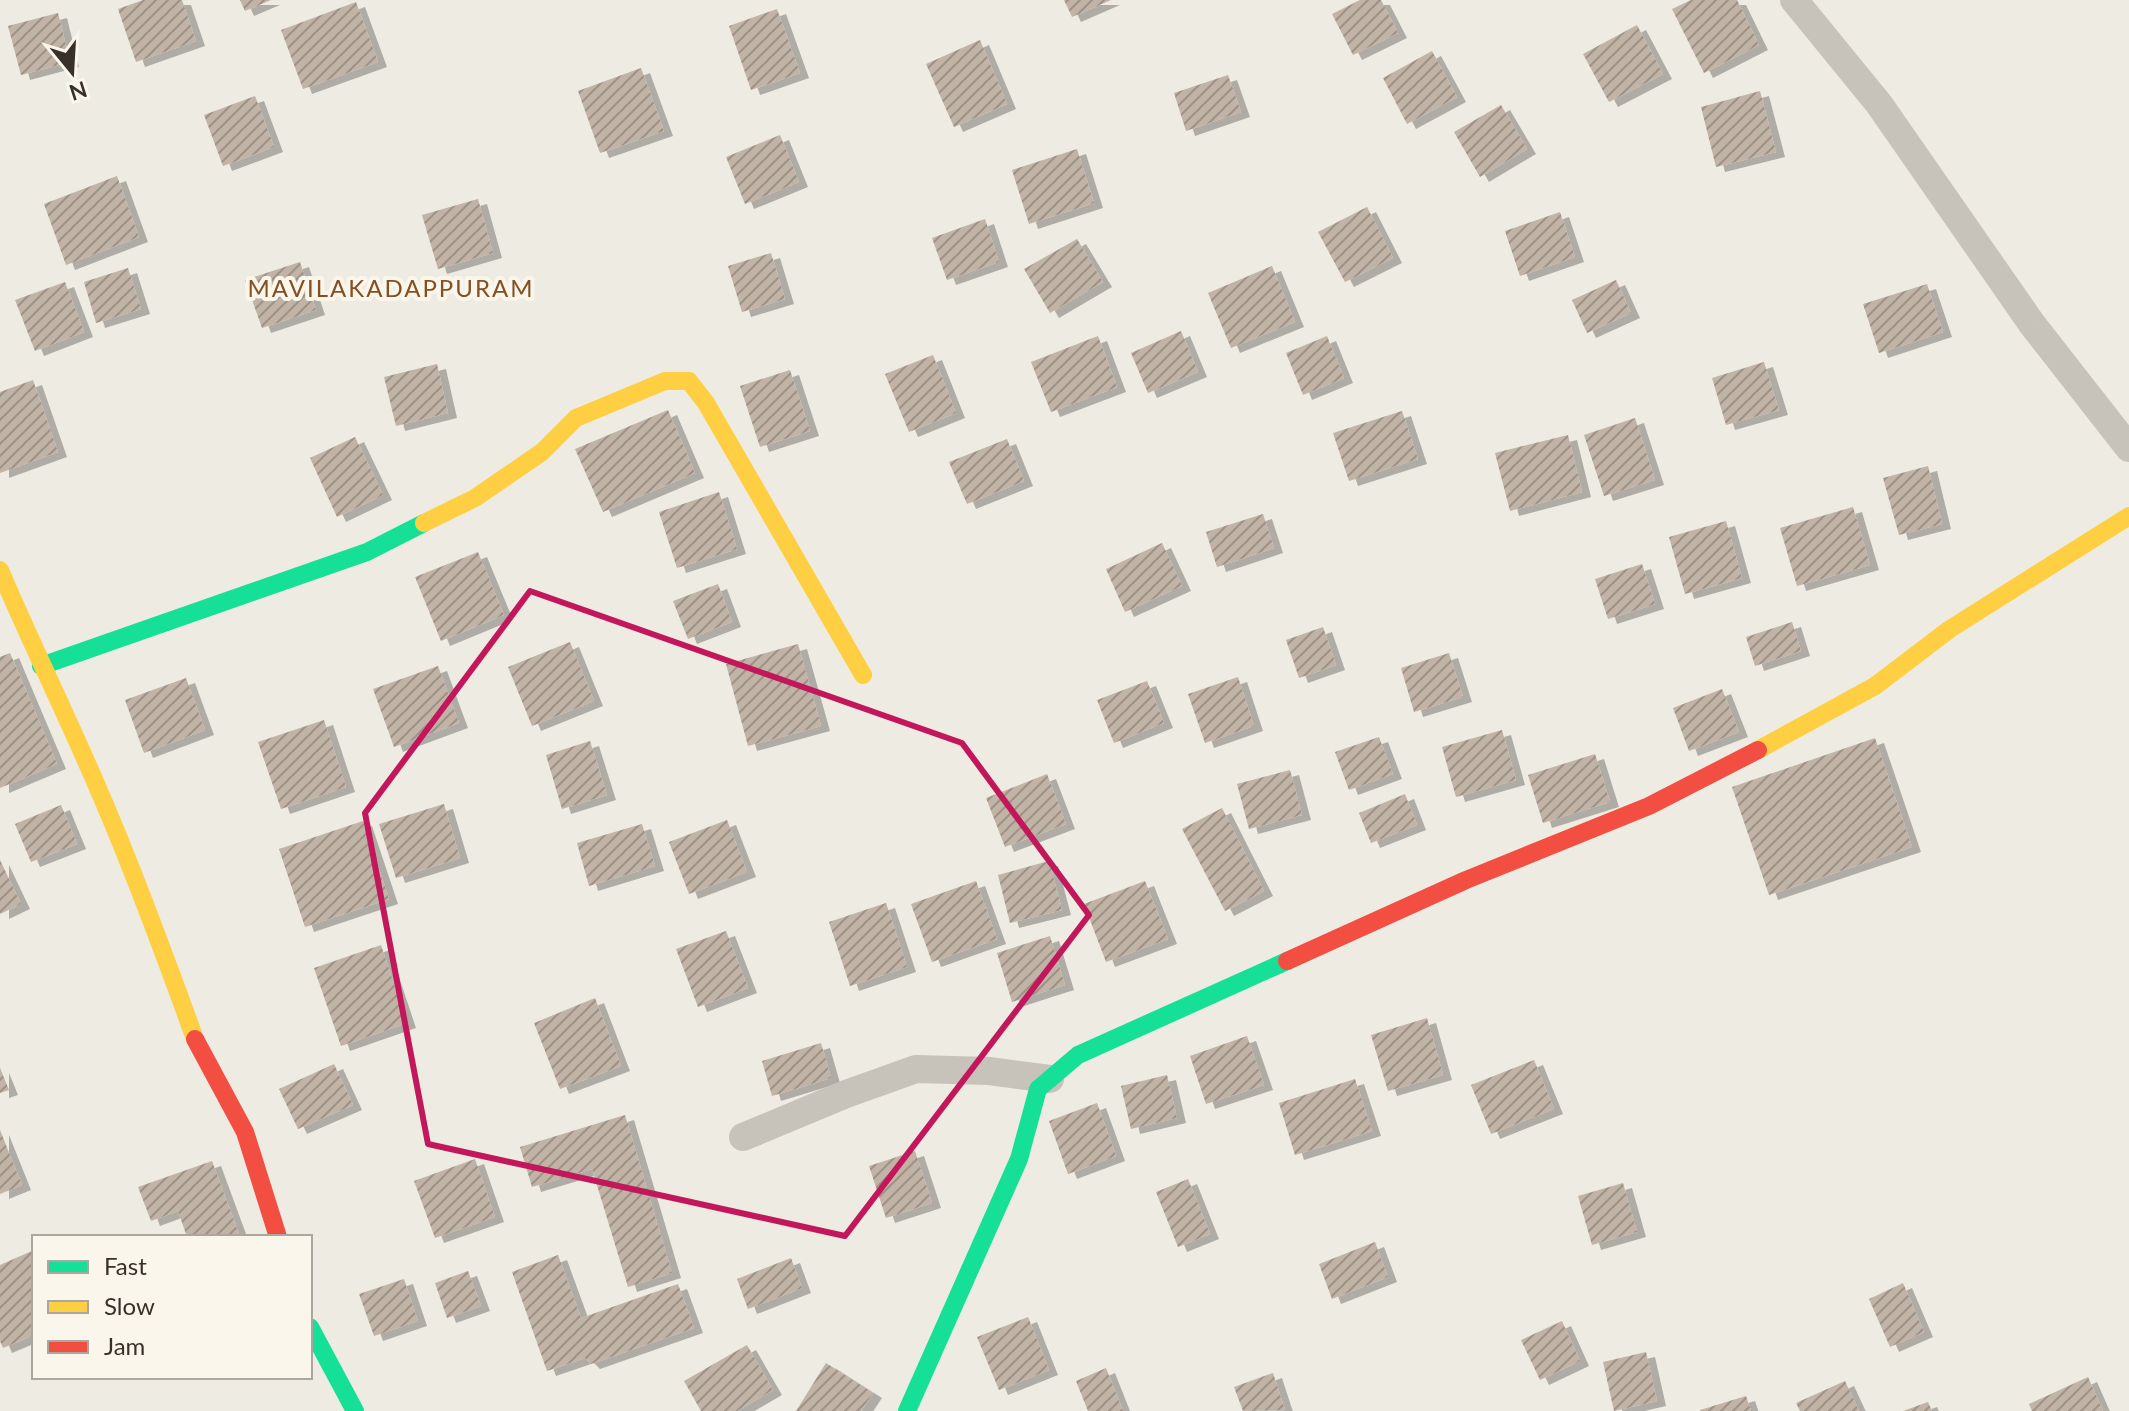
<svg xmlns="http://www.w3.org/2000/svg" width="2129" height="1411" viewBox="0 0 2129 1411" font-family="Lato,sans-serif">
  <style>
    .building { fill: url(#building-hatch); filter: url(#shadow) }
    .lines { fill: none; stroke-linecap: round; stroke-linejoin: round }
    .street { stroke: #c7c3bb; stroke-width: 28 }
    .fast { stroke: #16e098; stroke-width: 18 }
    .slow { stroke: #ffcf43; stroke-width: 18 }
    .jam { stroke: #f24e42; stroke-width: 18 }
    .marked { fill: none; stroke: #c2185b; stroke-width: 6; stroke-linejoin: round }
    .labels { text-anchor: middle; stroke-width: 8; stroke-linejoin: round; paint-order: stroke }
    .quarter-label { font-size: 24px; letter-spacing: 2px; fill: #854f24; stroke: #faf6eb }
  </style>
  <defs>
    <pattern id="building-hatch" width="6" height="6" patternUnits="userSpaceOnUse" patternTransform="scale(2)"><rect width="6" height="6" fill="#c1b3a5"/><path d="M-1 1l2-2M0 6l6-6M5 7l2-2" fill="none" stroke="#9e9287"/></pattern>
    <filter id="shadow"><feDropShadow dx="9" dy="5" stdDeviation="0" flood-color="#0004"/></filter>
  </defs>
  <rect width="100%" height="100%" fill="#eeebe2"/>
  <path class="building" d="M143 0H182L196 41 136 62 118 9Z
    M240 0H271L245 11Z
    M1064 0H1111L1072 17Z
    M1360 0H1381L1398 33 1353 55 1332 14Z
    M1691 0H1737L1759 45 1704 73 1672 9Z
    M356 2 378 62 303 89 281 30Z
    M777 9 800 73 751 90 729 26Z
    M58 13 70 62 21 75 8 26Z
    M1637 25 1663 74 1609 102 1583 54Z
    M980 40 1007 104 954 127 926 64Z
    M1432 51 1457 97 1407 124 1383 78Z
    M641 68 664 131 600 153 578 91Z
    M1228 75 1241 112 1186 131 1174 93Z
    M1760 91 1776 152 1716 167 1701 107Z
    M255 96 274 147 223 166 204 115Z
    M1501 105 1527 149 1480 177 1454 132Z
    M780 135 799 182 745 204 726 157Z
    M1077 149 1094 203 1029 224 1012 170Z
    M117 176 139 237 66 265 44 204Z
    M478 199 493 253 438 269 422 215Z
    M1367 207 1393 258 1345 282 1318 232Z
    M1560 212 1575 257 1520 276 1505 231Z
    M985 219 999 262 947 280 932 238Z
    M1077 239 1103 282 1050 313 1024 269Z
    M771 253 785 299 742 312 728 266Z
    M300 262 316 310 262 328 245 280Z
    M1272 266 1295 322 1231 348 1208 293Z
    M128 268 141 309 96 323 84 282Z
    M1616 280 1631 313 1587 333 1572 300Z
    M65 282 84 332 35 351 15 300Z
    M1927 284 1943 332 1879 353 1863 304Z
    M1181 331 1198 372 1148 393 1131 353Z
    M1098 336 1117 387 1051 412 1031 362Z
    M1327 336 1344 378 1303 395 1286 353Z
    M933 355 956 413 909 432 885 374Z
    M1764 362 1779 410 1726 425 1712 378Z
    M437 364 448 413 396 426 384 377Z
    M790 370 810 431 760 447 740 386Z
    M33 380 58 452 0 473V392Z
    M668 410 695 473 603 512 575 449Z
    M1402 411 1418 459 1349 481 1333 433Z
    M1635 418 1655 480 1604 496 1584 435Z
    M1568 435 1582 492 1510 511 1495 453Z
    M355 437 383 495 337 517 310 458Z
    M1007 439 1024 481 967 504 949 462Z
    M1928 466 1942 524 1899 535 1883 478Z
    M719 492 737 549 677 568 659 512Z
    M1853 507 1870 565 1797 586 1780 528Z
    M1263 514 1274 548 1217 567 1206 532Z
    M1726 521 1742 578 1685 594 1669 537Z
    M1162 543 1182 586 1125 612 1106 569Z
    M478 552 504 615 441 641 415 577Z
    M1642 564 1655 604 1608 619 1595 579Z
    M718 584 732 622 688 639 673 601Z
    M1792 622 1801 651 1755 666 1746 637Z
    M1323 627 1336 665 1299 678 1286 640Z
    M570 642 594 701 532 726 508 667Z
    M798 644 821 726 748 746 726 664Z
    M10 653 57 764 0 788V657Z
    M1449 653 1463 697 1414 712 1401 668Z
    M438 666 459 723 394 747 373 689Z
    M1238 677 1254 726 1205 743 1188 694Z
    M186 678 205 730 144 753 125 700Z
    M1147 681 1164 723 1114 743 1097 700Z
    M1722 689 1739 732 1689 751 1673 708Z
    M324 720 346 787 281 809 258 742Z
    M1502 730 1516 780 1456 797 1442 747Z
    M1379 737 1393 774 1349 790 1335 752Z
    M1875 738 1912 847 1769 895 1732 787Z
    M590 741 607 795 562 809 546 755Z
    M1595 754 1610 802 1543 823 1528 775Z
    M1290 770 1302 815 1249 829 1237 784Z
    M1047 774 1066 824 1005 847 986 798Z
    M1405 794 1417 825 1371 843 1359 813Z
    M444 804 460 858 396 878 379 824Z
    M61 805 77 844 31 862 15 824Z
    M1222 808 1264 891 1225 911 1182 829Z
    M727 820 747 872 689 894 669 842Z
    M363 821 389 899 305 927 279 849Z
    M642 824 655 866 589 886 577 843Z
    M0 860 21 904 0 914Z
    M1049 861 1062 910 1010 923 998 875Z
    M976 881 997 939 932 962 911 904Z
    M1145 881 1168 939 1106 962 1084 904Z
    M886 903 907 967 850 986 829 922Z
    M726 931 748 988 698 1007 676 949Z
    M1050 936 1065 985 1012 1002 997 953Z
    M381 945 407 1023 341 1046 314 968Z
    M595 998 621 1066 560 1089 534 1023Z
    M1427 1018 1443 1075 1388 1091 1371 1035Z
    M1247 1036 1264 1085 1206 1104 1190 1056Z
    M821 1043 831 1078 772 1096 762 1061Z
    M1534 1060 1554 1109 1491 1134 1471 1085Z
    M334 1064 353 1105 298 1129 279 1089Z
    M0 1068 9 1090 0 1093Z
    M1167 1075 1177 1118 1131 1129 1121 1086Z
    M1355 1079 1372 1131 1295 1155 1279 1103Z
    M1097 1103 1116 1156 1068 1174 1049 1121Z
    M625 1115 672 1273 628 1287 592 1169 532 1187 520 1147Z
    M0 1130 22 1185 0 1194Z
    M915 1151 932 1203 886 1218 869 1166Z
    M475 1159 495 1217 435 1238 414 1181Z
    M212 1161 240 1237H187L178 1211 151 1221 138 1187Z
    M1188 1179 1210 1234 1178 1247 1156 1192Z
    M1623 1183 1637 1232 1592 1245 1578 1196Z
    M1375 1242 1388 1277 1332 1299 1319 1264Z
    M34 1250V1335L3 1348 0 1341V1265Z
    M558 1255 581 1318 678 1284 694 1328 591 1364 585 1358 547 1371 512 1272Z
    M791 1258 802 1288 748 1309 737 1279Z
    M468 1271 481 1306 447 1318 435 1283Z
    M404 1279 418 1321 374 1336 359 1294Z
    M1903 1283 1924 1332 1890 1347 1869 1299Z
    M1028 1317 1049 1370 999 1390 977 1337Z
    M1562 1321 1580 1361 1540 1380 1521 1340Z
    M747 1345 773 1390 737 1411H701L684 1381Z
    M1646 1352 1657 1401 1614 1411 1603 1362Z
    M826 1363 873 1393 861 1411H796Z
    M1106 1368 1123 1411H1088L1076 1381Z
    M1273 1373 1285 1410 1243 1411 1234 1387Z
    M2088 1377 2103 1411H2032L2029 1404Z
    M1845 1381 1859 1411H1800L1796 1403Z
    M1746 1396 1751 1411H1700V1410Z
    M1928 1402 1932 1411H1903Z"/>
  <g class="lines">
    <path class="street" d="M1794 0 1879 104 2032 324 2129 448
      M743 1137 846 1094 916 1069 989 1071 1050 1079"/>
    <path class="fast" d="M41 666 367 552 424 523
      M310 1327 355 1411
      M907 1411 1019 1159 1038 1089 1078 1055 1287 961"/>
    <path class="slow" d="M424 523 475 498 542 452 576 418 665 381H689L706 403 863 675
      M0 570C32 645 68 718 100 793 135 874 165 956 195 1039
      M1758 750 1875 686 1950 629 2129 516"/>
    <path class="jam" d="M1287 961 1466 880 1649 806 1758 750
      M195 1039 245 1132 278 1237"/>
  </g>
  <path class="marked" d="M530 591 962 743 1089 915 845 1236 428 1144 365 813Z"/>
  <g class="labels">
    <g class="quarter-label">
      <text x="391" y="297">MAVILAKADAPPURAM</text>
    </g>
  </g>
  <rect x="32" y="1235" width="280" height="144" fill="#faf6eb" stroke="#aca79e" stroke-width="2"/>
  <rect x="48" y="1261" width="40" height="12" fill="#16e098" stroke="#aca79e" stroke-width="2"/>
  <text x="104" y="1275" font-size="24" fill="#38312a">Fast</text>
  <rect x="48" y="1301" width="40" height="12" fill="#ffcf43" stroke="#aca79e" stroke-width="2"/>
  <text x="104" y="1315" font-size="24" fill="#38312a">Slow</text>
  <rect x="48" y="1341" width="40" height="12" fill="#f24e42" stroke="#aca79e" stroke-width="2"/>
  <text x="104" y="1355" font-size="24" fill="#38312a">Jam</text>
  <g transform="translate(72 72) rotate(162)" stroke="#faf6eb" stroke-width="6" paint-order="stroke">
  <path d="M0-6L14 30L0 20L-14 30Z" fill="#38312a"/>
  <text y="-12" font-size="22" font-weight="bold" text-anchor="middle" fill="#38312a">N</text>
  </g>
</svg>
